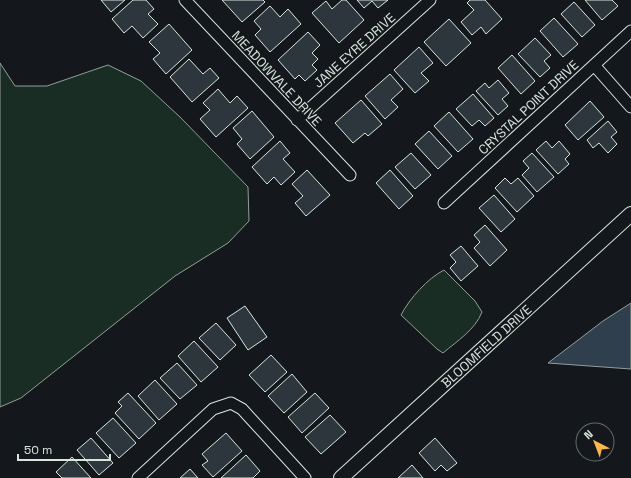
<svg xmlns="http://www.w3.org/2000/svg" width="631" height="478" viewBox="0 0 631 478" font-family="'Space Grotesk',sans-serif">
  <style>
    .green { fill: #1a2d24; stroke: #939e99 }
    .water { fill: #2f3f4d; stroke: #939e99 }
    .building { fill: #2c363c; stroke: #d8e6dc }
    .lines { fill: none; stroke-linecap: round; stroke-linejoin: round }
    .minor-casing { stroke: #d8e6dc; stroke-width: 13 }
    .tertiary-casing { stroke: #d8e6dc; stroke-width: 16 }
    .minor { stroke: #14181c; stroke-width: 11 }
    .tertiary { stroke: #14181c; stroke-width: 14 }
    .labels { text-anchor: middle; stroke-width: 3; stroke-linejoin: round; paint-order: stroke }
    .street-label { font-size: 13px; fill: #d8e6dc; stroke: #14181c }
  </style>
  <rect width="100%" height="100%" fill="#14181c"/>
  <path class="green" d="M0 63 15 86H47L108 65 141 81 180 117 248 187 249 221 228 243 175 276 21 398 0 407Z
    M444 270 475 301 482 312C475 330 457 341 443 353L437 349 401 315C410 298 427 279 444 270Z"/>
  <path class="water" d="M631 303V369L548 363 603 321Z"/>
  <path class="building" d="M101 0H125L111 12Z
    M133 0H146L154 9 148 14 158 24 143 38 132 26 124 33 112 19Z
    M222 0H263L265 2 242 22Z
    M342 0H346L364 20 339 43 312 13 326 1 332 9Z
    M357 0H388L378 8 372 1 364 8Z
    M470 0H485L502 19 486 34 481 27 472 35 461 22 474 10 467 3Z
    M585 0H612L618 6 602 20Z
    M574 2 595 25 582 37 561 14Z
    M270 6 280 17 288 9 301 24 270 52 255 35 261 29 254 21Z
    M554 18 578 44 563 57 540 31Z
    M449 19 471 43 446 66 424 42Z
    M169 24 192 50 166 74 153 59 160 53 149 42Z
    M308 32 320 45 312 53 318 59 312 65 317 70 305 81 299 75 295 79 278 60Z
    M535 38 551 55 544 61 550 68 540 77 518 54Z
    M419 47 433 63 421 73 429 81 415 93 394 70Z
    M512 55 535 81 521 94 498 68Z
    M189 59 203 74 210 68 219 78 192 102 170 77Z
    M390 74 403 89 391 100 398 107 385 119 365 96Z
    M498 80 509 93 502 99 508 106 498 115 476 91 485 83 489 88Z
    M218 89 230 103 237 96 248 108 216 137 200 119 210 110 203 103Z
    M473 94 494 118 485 126 479 120 472 126 456 109Z
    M361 100 382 124 368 136 365 133 353 143 335 123Z
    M590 101 604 117 578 140 565 125Z
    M252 111 274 137 250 159 237 144 242 139 233 128Z
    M449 112 473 139 458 152 434 126Z
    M608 121 617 132 611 137 617 144 608 153 599 143 593 148 587 140Z
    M429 131 452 156 438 169 415 144Z
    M280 141 290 153 283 159 295 172 281 185 274 177 267 184 252 167Z
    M546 141 552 148 559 141 570 154 565 159 569 164 558 174 536 150Z
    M411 153 431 175 415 189 395 167Z
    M532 153 554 177 537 192 522 175 529 168 523 161Z
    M307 170 330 195 306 216 295 203 303 196 292 184Z
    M390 170 413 196 399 209 376 183Z
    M505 178 511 184 518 178 534 196 517 212 495 188Z
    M494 195 515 219 501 232 479 208Z
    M485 225 507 250 490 266 474 248 480 242 474 235Z
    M461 246 478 266 461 281 450 268 456 262 450 255Z
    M245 306 267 337 248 350 227 318Z
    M216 323 236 345 220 360 199 338Z
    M194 341 218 367 201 382 178 356Z
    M271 355 287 372 265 392 249 375Z
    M177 363 197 385 180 399 160 378Z
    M292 374 307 392 284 413 268 396Z
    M155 380 177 404 159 420 138 396Z
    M128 393 156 423 139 439 115 413 122 406 118 402Z
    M315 393 329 408 302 433 288 417Z
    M330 415 346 432 321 454 305 437Z
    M113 418 136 443 119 458 96 433Z
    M226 433 242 451 213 477 202 465 208 461 202 454Z
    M91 438 113 463 99 475 77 450Z
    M435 438 457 463 447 471 441 465 435 471 419 453Z
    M246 455 260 471 253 478H221Z
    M72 457 91 478H62L56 472Z
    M412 465 423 478H398Z
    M190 469 198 478H180Z"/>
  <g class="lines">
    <g class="minor-casing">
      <path id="minor" d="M185 0 350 175
        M594 65 631 107
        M297 120 430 0
        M444 203 631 31
        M138 478 213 409 231 403 242 409 305 478"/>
    </g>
    <g class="tertiary-casing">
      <path id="tertiary" d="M341 478 631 214"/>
    </g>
    <use href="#minor" class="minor"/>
    <use href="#tertiary" class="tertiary"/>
  </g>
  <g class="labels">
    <g class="street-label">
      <text transform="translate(354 50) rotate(-42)" y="5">JANE EYRE DRIVE</text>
      <text transform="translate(277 78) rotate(47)" y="5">MEADOWVALE DRIVE</text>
      <text transform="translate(528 107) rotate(-43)" y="5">CRYSTAL POINT DRIVE</text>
      <text transform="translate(486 346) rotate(-42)" y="5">BLOOMFIELD DRIVE</text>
    </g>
  </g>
  <g transform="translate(595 442) rotate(318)"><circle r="19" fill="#14181c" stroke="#626a69"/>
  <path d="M0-3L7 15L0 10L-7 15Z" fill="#ffb74d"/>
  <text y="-6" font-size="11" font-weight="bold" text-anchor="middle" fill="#d8e6dc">N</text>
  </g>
  <path d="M18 454v6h92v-6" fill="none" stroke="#d8e6dc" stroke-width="2"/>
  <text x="24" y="454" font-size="12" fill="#d8e6dc" stroke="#14181c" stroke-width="3" paint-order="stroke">50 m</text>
</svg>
